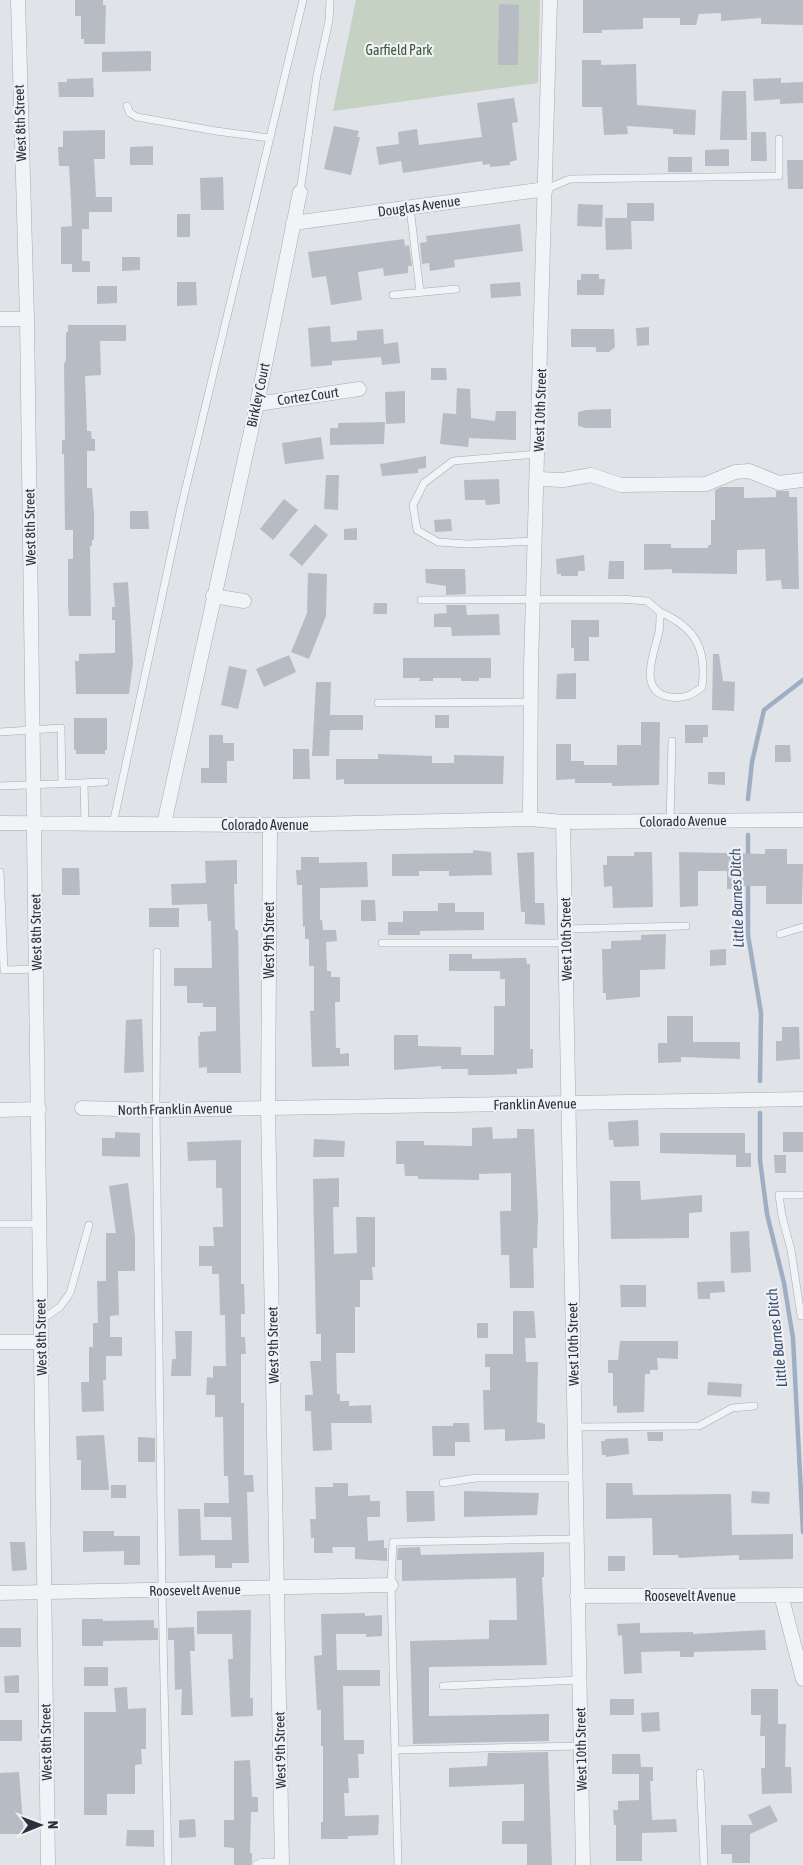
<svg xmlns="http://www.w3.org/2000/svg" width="803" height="1865" viewBox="0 0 803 1865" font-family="'Asap Condensed',sans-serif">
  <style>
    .green { fill: #c5d1c2 }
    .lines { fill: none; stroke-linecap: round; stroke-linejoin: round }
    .stream { stroke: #9eafc4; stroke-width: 4.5 }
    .building { fill: #b7bcc4 }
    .lane-casing { stroke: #a6aab1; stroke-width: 8 }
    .street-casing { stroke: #a6aab1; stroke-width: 15 }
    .lane { stroke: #f2f3f6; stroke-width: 7 }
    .street { stroke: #f2f3f6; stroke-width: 14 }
    .labels { text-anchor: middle; stroke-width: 4.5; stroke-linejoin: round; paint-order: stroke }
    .park-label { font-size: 14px; fill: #3d5838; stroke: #eff1f5 }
    .street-label { font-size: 14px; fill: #2a303d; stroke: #eff1f5 }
    .water-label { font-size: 15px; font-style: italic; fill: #384e6e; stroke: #eff1f5 }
  </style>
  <rect width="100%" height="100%" fill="#e0e3e7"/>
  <path class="green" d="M356 0H540L538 83 333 111Z"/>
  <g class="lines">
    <path class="stream" d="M748 799 752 762 764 710 803 680
      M748 835V858
      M748 881V935L761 1013 760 1081
      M760 1113V1160L767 1214 784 1283 793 1338 803 1532"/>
  </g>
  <path class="building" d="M75 0H103V5H106L105 44H84V39H81V16H75Z
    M583 0H803V25L761 24V18L721 21V13L699 14 696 25H680V18H643V29L602 30V33H583Z
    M499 4 519 5 518 65H498Z
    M151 51V71L102 72V52Z
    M582 60H601V65L636 64 637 105 696 110 695 135 673 134V129L627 126 628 134 604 135 602 107H582Z
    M93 78 94 97H59L58 82H67V79Z
    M781 78V83L803 82V103L780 104V99L754 101 753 79Z
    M722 91H746L747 140H720Z
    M514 98 518 122 512 123 517 160 510 162V165L490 167V164L483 165 482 161 403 173 401 161 379 165 376 147 399 144 398 132 417 129 419 145 482 137 477 103Z
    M334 126 359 131 357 137H360L351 175 324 169Z
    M105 130V159H94L96 197H112V212H89V229H82V261H90V272H72V264H61V227L72 226 71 201 69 166H59L58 147H63V131Z
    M751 132H766L767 161H751Z
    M153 146V165H130V147Z
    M729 149V166H705V150Z
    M668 157H692V172H668Z
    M787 160H803V189H788Z
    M223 177 224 210H201L200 178Z
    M627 203H654V221H631L632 249 606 250 605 218H627Z
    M578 204 603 205 602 227 577 226Z
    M177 214H190V237H177Z
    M520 224 523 251 454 260 455 267 430 271 429 263 422 264 420 243 427 242 426 236Z
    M404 239 405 246 409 245 412 266H408V273L384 276 383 268 358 272 362 300 331 305 326 276 312 278 308 252Z
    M122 257H140V270L122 271Z
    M581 274H599V279H605L604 295H577V280H581Z
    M177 282H196L197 305 177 306Z
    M520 282 521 296 491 298 490 284Z
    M97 286H117V303L97 304Z
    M68 325H126V341H100L101 375 85 376 87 431H91L92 439H95V451H87V488H92L94 513V540H92V546H90L91 616H69L68 606V559H73V530H65L64 454H62V440H65L64 364 66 360V332H68Z
    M330 326 331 342 357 340V331L383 329 384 344 398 342 400 363 382 365 381 357 332 361V365L311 367 308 328Z
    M649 327V345L637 346 636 328Z
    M571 329H614L615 347 609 352H596V347H571Z
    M431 368H446L447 380H431Z
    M457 388 470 389 471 418 495 421 496 411H516V440L469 438 468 447 440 444 443 413 456 414Z
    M405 391V423L386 424 385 392Z
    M611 409V428H586L578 426V412L586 410Z
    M385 422 384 444 330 445V428H338V423Z
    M321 437 324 459 285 464 282 443Z
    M426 456V468L418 469V473L382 476 380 464Z
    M326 475H339L338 510 324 509Z
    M499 479 500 504 486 505 485 500H465L464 480Z
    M721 487H744V498L776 497V491H789V497H797L799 589H782L781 580 766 581 765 549 737 550V574L672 573V569L644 570V544H671V548H708V545H711V520H715V490Z
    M284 499 298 510 273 540 260 529Z
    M130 511H148L149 529H130Z
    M451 519 452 531 435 532 434 520Z
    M315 524 328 535 302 566 289 555Z
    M357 528V540H344V529Z
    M584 555 585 571H578V576H561V574H557L556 559Z
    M609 561H624V579H608Z
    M425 569H465L466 594 446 595V586L426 583Z
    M308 573 327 574 326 616 309 659 291 652 307 613Z
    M128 582 133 663 129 694H76L75 661H79V654L115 653V620H112V607H115L113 583Z
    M374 603H387V614H373Z
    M446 605H466L467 615 499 614 500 635 452 636 451 627H434V614L447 613Z
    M571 620H599V637H589V661H574V648H571Z
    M713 654H719L723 681 735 682 734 711 712 710Z
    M289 655 296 672 264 687 256 669Z
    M403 658H491V678H479V681H461V678H433V681H419L420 678H403Z
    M229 666 247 670 238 709 221 705Z
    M576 673V699H556L557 674Z
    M316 682H331L330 715H363V730H330L329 756H312Z
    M435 715H449V728H435Z
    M74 718H107V750H105V754H76V750H74Z
    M641 722H660L659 785 612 786V783H575V779L556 780V744H571V761H584V765H617V745H641Z
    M685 725H708V737H703V743H685Z
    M209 735H223V743H234V761H227V783H201V768H209Z
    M775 745H790L791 762H775Z
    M293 749H309L310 779H293Z
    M378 754 432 756V763H454V755L504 756 503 784H344V779L336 780V759H378Z
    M708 772H725V785L708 784Z
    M765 849H787V864H803L802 904H766V886H738V889H727V871H698V906L680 907 679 852 765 854Z
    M473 850 491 852 492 875 449 876V871H419V876H392V854L473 853Z
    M534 852 535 903H544L545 925 525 924V912H521L517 853Z
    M634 852H652L653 907 613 908 612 886 604 887 603 865H607V856H634Z
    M301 857H319V863L367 862 368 887 320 888V920H322L323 930H336L337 941 326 942 327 971H331V977H340V1002H335L336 1048H340V1054L349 1053V1066L312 1067 310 1011H314V966H309V939H305V926L303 927 302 885H297L296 870H301Z
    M237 860V884H234L235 929 238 931 241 1073H207V1067L199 1068 198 1036H200V1032L216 1031V1007H203V1003H187V986H174V968H212L211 921H208L207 904 172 905 171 884 206 883 205 861Z
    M62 868H79L80 895H62Z
    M361 900H375L376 921H361Z
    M438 903H455V912H484V930L420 931V935H388V922H403V911H438Z
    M149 908H179V927H149Z
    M666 934 665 969 640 970V997L606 1000V993H603L602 949H611V941L641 940V935Z
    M726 949V965L710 966V950Z
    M449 954H472V959L526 958 527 964H530V1049H533V1068L517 1069V1074L492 1075H468V1069H441V1066L394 1070V1035H418V1046L461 1047V1055H494V1006H505V979H500V971H449Z
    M667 1016H693V1042H740V1059L681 1057V1062L658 1063V1043H667Z
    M142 1019 144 1072 124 1073 126 1020Z
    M782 1027H799L800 1059 776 1061V1041H782Z
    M638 1120 639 1146 614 1147 613 1140H609L608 1122Z
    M492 1127 493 1139 517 1138V1129H534L538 1216 537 1248H533L534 1288H510L509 1255H501L500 1211H511V1173L479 1174V1180L418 1179V1176H405L404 1164H396V1141H424V1145L472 1146V1128Z
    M115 1132 140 1133V1157L102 1156V1138H115Z
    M783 1132H803V1152H783Z
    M660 1133H745V1153H751V1167H736V1155L660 1153Z
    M314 1139 345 1141 344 1157H313Z
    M241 1140V1284H244L245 1314H241V1337H245L246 1354H241V1403H244V1475H253L254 1492H247L249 1563H232V1568H215V1555L179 1556 178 1509H200L201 1540H232L231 1517H204V1503H229L228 1476H224L223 1417H215V1395H206L207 1377 213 1378V1366H226L225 1315H220L219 1274H212V1266H199V1246H214L213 1227H223L222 1188H216V1160L188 1161 187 1142Z
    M774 1155H786V1173H775Z
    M339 1178V1207H333L334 1254 357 1253 356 1217H375V1267H372L373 1280H360V1307H355V1353H336L337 1394H340V1401H349V1406L371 1405 372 1423H331L332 1450 313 1451 311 1411H305V1395H313L310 1361H321V1334H316L313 1179Z
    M610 1181H640L641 1200 702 1195V1212L689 1213V1238L611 1239Z
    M128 1183 135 1237V1271H118L119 1315 110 1316V1337H122V1356H106V1380H103L104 1411 82 1412 81 1382H89V1347H93V1323H98L97 1281H106V1233H116L109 1186Z
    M749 1231 751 1272 731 1273 730 1232Z
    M724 1281 725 1292 710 1293V1299H698L697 1282Z
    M620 1285H646V1307H621Z
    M513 1311H534L536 1338H525L526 1362H538L537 1422 545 1424V1439L505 1441V1429L484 1430 483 1390H490V1367H485V1354H513Z
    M477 1323H488V1338H477Z
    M175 1331H192L191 1376H171L172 1359H176Z
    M620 1341H678V1359L657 1358 658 1370H650V1374H645L644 1412 617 1413V1406H613V1373H608V1360H618Z
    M708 1382 742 1384 741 1397 707 1395Z
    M453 1423H469L470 1442H455V1456H433L432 1426H453Z
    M647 1432H663V1441H648Z
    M104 1435 109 1490H81V1460H77L76 1436Z
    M138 1437 155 1438V1462H138Z
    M628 1438 629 1454 606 1457V1455H602L601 1441H605V1439Z
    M333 1483H348V1496L370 1495V1501H380V1517H367L368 1541 384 1540V1548H387V1561L355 1559V1547H332L333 1553H314V1538H311L310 1519H316L315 1487H333Z
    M606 1483H632L633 1495 731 1494 732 1535 793 1534V1559L739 1560V1555L679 1558 678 1555H653L652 1518 606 1519Z
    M111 1485H126V1498H111Z
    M406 1491H434L435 1521 407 1522Z
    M464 1491 539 1493 537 1515 464 1517Z
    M752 1491 770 1492 769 1504 751 1503Z
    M83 1531H114V1536H140V1565H124V1551L83 1552Z
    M10 1542H25L27 1570 12 1571Z
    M420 1547 421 1555 544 1552V1577H542L547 1665 429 1667V1716L549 1714V1741L413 1744 410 1641 489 1639V1620H517L516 1578 402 1581V1560H397L398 1548Z
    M608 1556H625V1571H608Z
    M251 1610 250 1698H253V1716L231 1717 228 1659H233L232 1634H197V1611Z
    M365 1613V1616L382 1615V1636L366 1637V1634H336L337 1670H380V1686H343L344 1740H364V1754H358L359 1778H348L349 1793H344L345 1816 379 1815 378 1835 348 1836V1839H321V1822H323V1746H321V1710H317L314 1656 322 1655 321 1614Z
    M82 1619H103V1621L154 1620V1628H158V1640L103 1641V1646H82Z
    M640 1623V1633L693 1632V1634L765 1630 766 1650 694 1652V1657H680V1651L641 1652 642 1673 624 1674 622 1635 618 1636 617 1624Z
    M194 1627 195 1651H190L193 1715H181L182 1689 175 1690 174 1640H168V1628Z
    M0 1628H21V1647H0Z
    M84 1667H108V1686H84Z
    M19 1675V1693H5L4 1676Z
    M127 1687 128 1709 146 1708V1749H141L142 1764 135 1765V1794H107V1815H84V1712H116L114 1688Z
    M751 1689H778V1724H786L785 1767H791L792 1793 762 1794 761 1768H765V1736H760L761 1715H751Z
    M610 1699H634V1715H610Z
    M659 1712 660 1731 642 1732 641 1713Z
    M0 1720H22V1741H0Z
    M548 1752 552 1865H527V1844H502V1821H524V1784L449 1787V1768L487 1766 488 1753Z
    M612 1754H640L641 1767H653V1781H650L652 1820 676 1819 677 1832 642 1833V1861H616V1825H614L613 1810H618V1801L639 1800V1774H612Z
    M250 1760 252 1797H258V1812H251L250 1853H252V1862L251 1865H234V1848L224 1847V1820H234V1761Z
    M19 1772 24 1834H0V1773Z
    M770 1805 778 1821 750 1834V1863H732V1854H721V1825H753L748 1815Z
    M195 1819 196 1837 179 1838V1820Z
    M127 1830H154V1847L126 1846Z"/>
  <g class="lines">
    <g class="lane-casing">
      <path id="lane" d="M127 106 130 113 137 117 216 131 270 138
        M546 189 570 179 779 176V139
        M300 192 317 75 329 21 330 0
        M410 208 420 292
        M393 295 456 289
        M536 541 467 544 438 542 417 530 413 505 424 483 453 461 538 454
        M421 600 620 599 647 601 660 612C660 619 660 626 659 632 654 653 637 692 670 697 684 699 692 695 702 687 707 649 696 628 660 612
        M378 703 531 702
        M0 732 61 728 62 783
        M84 783 85 824
        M0 786 105 782
        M670 822 672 741
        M113 824 181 508 303 0
        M0 872 4 970 36 969
        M566 929 686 926
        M780 934 803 927
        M382 943H566
        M157 952 156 1110 162 1591 168 1865
        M0 1224H39
        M801 1316 791 1250 782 1216 779 1195H803
        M41 1320 60 1307 70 1293 89 1225
        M574 1427 699 1426 732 1408 754 1406
        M443 1483 476 1478H575
        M576 1539 393 1542 391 1585 395 1750 581 1746
        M443 1686 579 1680
        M395 1750 398 1865
        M700 1773 704 1865
        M256 1865 262 1862H282"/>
    </g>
    <g class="street-casing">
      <path id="street" d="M18 0 27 319 48 1865
        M293 223 546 189
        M0 319H27
        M257 404 359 389
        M538 479 563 480 591 475 621 485 706 484 735 472 749 471 779 483 803 480
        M213 596 244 601
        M530 819 531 666 550 0
        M563 822 583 1865
        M0 823 270 825 530 819 563 822 803 820
        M164 824 257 404 300 192
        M270 825 268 1107 282 1865
        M82 1108 154 1110 803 1099
        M0 1110 39 1109
        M0 1342H41
        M0 1593 391 1585
        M781 1595 803 1679
        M577 1596 803 1595"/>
    </g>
    <use href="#lane" class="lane"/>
    <use href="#street" class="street"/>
  </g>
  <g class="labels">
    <g class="park-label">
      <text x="399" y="55">Garfield Park</text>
    </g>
    <g class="street-label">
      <text transform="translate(20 123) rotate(-92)" y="5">West 8th Street</text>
      <text transform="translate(419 206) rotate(-8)" y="5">Douglas Avenue</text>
      <text transform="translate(258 395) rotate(-78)" y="5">Birkley Court</text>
      <text transform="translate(308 396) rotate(-8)" y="5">Cortez Court</text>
      <text transform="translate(540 410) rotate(-88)" y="5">West 10th Street</text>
      <text transform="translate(30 527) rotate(-91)" y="5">West 8th Street</text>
      <text transform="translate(683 821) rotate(-1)" y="5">Colorado Avenue</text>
      <text x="265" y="830">Colorado Avenue</text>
      <text transform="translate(36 932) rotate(-91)" y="5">West 8th Street</text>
      <text transform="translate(566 939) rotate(-91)" y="5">West 10th Street</text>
      <text transform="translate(269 940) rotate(-90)" y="5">West 9th Street</text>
      <text transform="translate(535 1104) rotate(-1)" y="5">Franklin Avenue</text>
      <text transform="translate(175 1109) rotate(-1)" y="5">North Franklin Avenue</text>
      <text transform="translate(41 1337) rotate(-91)" y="5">West 8th Street</text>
      <text transform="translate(573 1344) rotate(-91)" y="5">West 10th Street</text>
      <text transform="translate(273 1345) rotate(-91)" y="5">West 9th Street</text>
      <text transform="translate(195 1590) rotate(-1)" y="5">Roosevelt Avenue</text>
      <text x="690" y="1601">Roosevelt Avenue</text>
      <text transform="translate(46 1742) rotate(-91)" y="5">West 8th Street</text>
      <text transform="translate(581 1749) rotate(-91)" y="5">West 10th Street</text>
      <text transform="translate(280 1750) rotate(-91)" y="5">West 9th Street</text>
    </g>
    <g class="water-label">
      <text transform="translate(737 898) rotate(-92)" y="5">Little Barnes Ditch</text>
      <text transform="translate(777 1338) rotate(-96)" y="5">Little Barnes Ditch</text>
    </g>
  </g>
  <g transform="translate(40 1825) rotate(89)" stroke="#eff1f5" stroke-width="4" paint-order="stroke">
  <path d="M0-4L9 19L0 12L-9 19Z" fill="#2a303d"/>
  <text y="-8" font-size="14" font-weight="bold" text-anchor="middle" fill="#2a303d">N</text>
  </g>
</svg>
